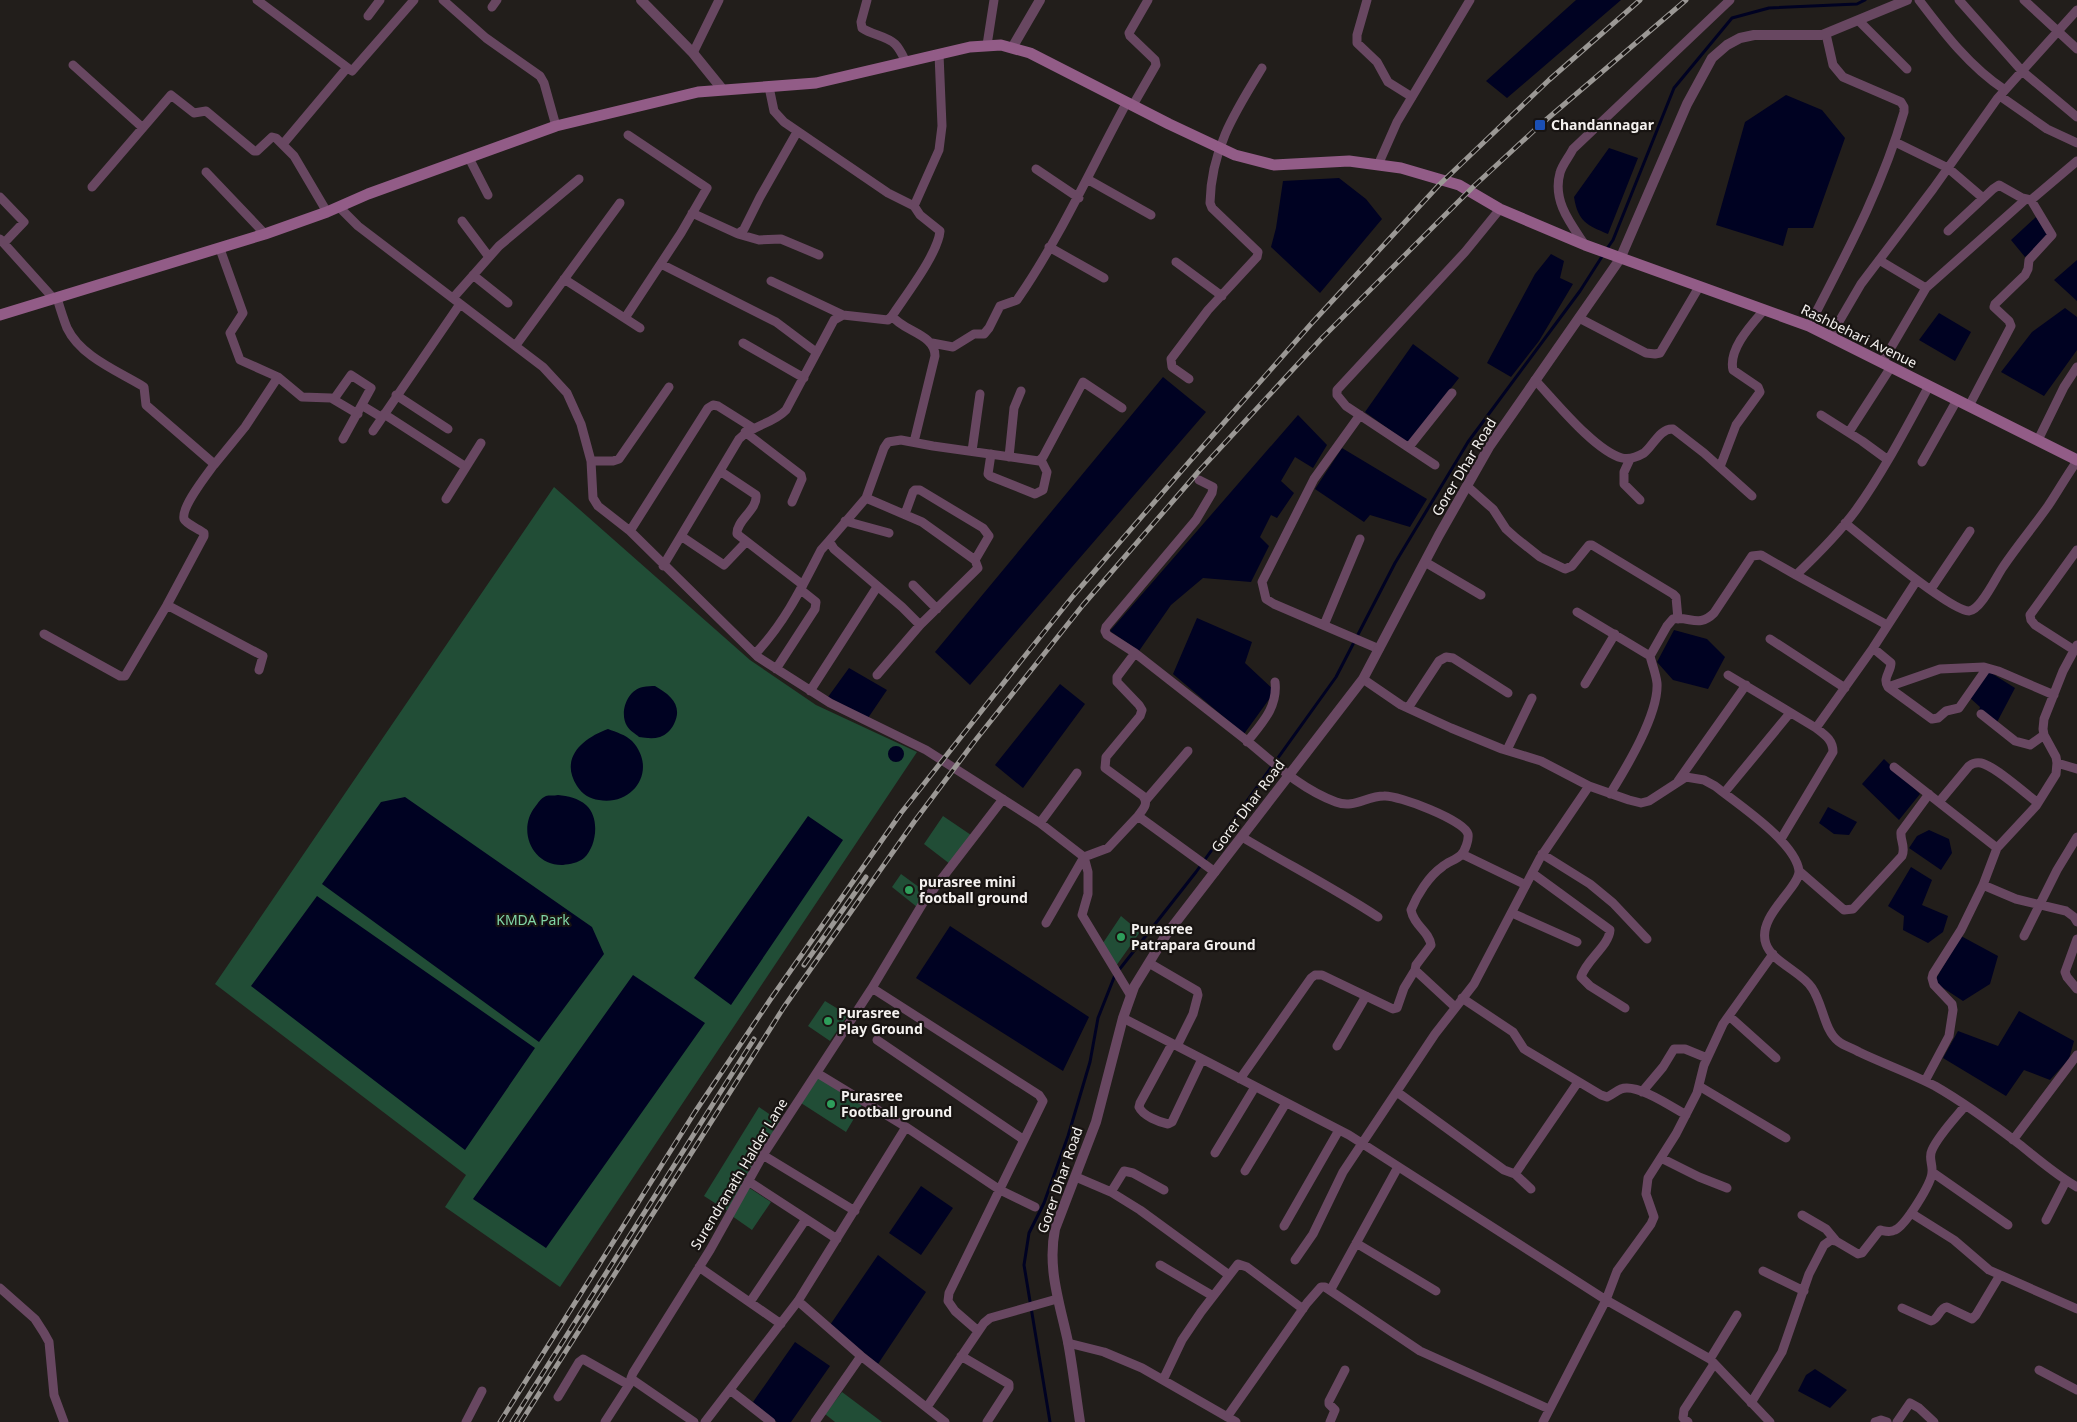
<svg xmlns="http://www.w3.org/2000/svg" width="2077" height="1422" viewBox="0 0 2077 1422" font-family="'Noto Sans',sans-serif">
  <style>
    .green { fill: #214d36 }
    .water { fill: #000222 }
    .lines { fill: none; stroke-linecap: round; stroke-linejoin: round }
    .stream { stroke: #000222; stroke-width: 3 }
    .minor { stroke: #684761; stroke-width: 9 }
    .tertiary { stroke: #684761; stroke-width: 10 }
    .secondary { stroke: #925c87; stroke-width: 11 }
    .rail-casing { stroke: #9b9895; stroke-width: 5 }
    .rail { stroke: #181412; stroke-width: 3; stroke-dasharray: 9; stroke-linecap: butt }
    .transit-dot { fill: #1a4fb4; stroke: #181412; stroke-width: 2 }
    .leisure-dot { fill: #2e9e5b; stroke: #181412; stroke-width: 2 }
    .labels { text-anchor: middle; stroke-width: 4.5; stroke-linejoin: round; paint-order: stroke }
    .poi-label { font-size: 14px; font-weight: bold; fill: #f4f1ef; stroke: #181412; text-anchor: start }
    .street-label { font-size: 14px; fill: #f4f1ef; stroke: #181412 }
    .park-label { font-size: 14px; fill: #81d5a7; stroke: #181412 }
  </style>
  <rect width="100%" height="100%" fill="#221e1b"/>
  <path class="green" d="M554 487 750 660 816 705 917 752 560 1287 445 1207 466 1175 215 984Z
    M943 816 971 835 950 864 924 844Z
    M901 874 927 893 917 907 892 887Z
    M1121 916 1140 932 1116 966 1103 943Z
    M825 1001 848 1015 830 1041 808 1026Z
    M818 1077 862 1105 846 1132 801 1103Z
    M759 1107 782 1123 729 1212 704 1196Z
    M748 1187 771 1202 752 1230 732 1216Z
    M842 1392 882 1422H835L825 1414Z"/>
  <path class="water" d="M1576 0H1621L1507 98 1486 81Z
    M1786 95 1822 110 1845 138 1813 228H1788L1783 246 1716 225 1745 122Z
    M1609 148 1638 158 1608 234C1587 225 1578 222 1574 197Z
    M1339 178 1366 199 1382 219 1320 293 1271 247 1276 228 1283 181Z
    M2036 217 2049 237 2025 257 2011 240Z
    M1551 254 1564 261 1560 278 1573 284 1539 341 1511 377 1487 363 1535 274Z
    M2077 260V301L2054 280Z
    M2065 308 2077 317V350L2044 396 2001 372 2032 332Z
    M1939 313 1971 332 1955 361 1919 340Z
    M1413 344 1459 378 1408 443 1365 412Z
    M1163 377 1206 412 970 685 935 652Z
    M1298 415 1327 445 1313 468 1295 457 1281 481 1294 493 1277 518 1271 515 1260 537 1269 546 1251 582 1203 578 1171 605 1139 651 1110 631Z
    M1342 448 1427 499 1410 527 1370 515 1364 522 1315 489Z
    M1197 618 1252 642 1245 663 1275 691 1244 734 1173 674Z
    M1674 630 1707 639 1725 657 1708 689 1673 680 1657 662Z
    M849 668 887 690 868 718 828 697Z
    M1988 671 2015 688 1995 726 1978 715 1980 707 1969 697Z
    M1060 684 1085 704 1023 788 995 765Z
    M655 686C671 695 683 706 674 724 671 730 666 735 660 737 653 739 646 738 639 737 636 734 630 731 627 726 619 713 627 690 643 687 647 686 652 686 655 686Z
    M608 729C616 732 626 735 632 741 658 769 634 806 599 800 590 799 582 794 577 786 559 758 583 738 608 729Z
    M888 754a8 8 0 1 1 16 0a8 8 0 1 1-16 0Z
    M1884 759 1920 794 1899 820 1862 784Z
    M558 795C568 796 578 798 586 805 600 817 597 846 584 858 578 863 570 864 563 865 532 866 517 830 535 807 538 803 541 798 546 796 549 795 554 796 558 795Z
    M405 797 592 927 604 954 539 1042 322 884 381 802Z
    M1828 807 1857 822 1849 835 1834 834 1819 823Z
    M808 816 843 840 731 1005 694 978Z
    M1929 830 1949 839 1952 853 1941 870 1909 848 1917 836Z
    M1911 867 1932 880 1922 905 1948 916 1943 932 1928 943 1903 930 1904 916 1888 906Z
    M317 896 535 1048 465 1150 251 986Z
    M950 926 1089 1017 1063 1071 916 978Z
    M1961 936 1998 956 1990 984 1963 1001 1934 982Z
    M633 975 705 1023 546 1248 473 1199Z
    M2019 1011 2074 1041 2069 1059 2050 1080 2024 1070 2006 1096 1943 1058 1958 1031 1998 1046Z
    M921 1186 953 1208 921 1255 889 1233Z
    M878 1255 926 1292 878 1364 830 1325Z
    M795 1342 830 1366 791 1422H777L753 1402Z
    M1815 1369 1847 1390 1830 1408 1798 1391 1806 1375Z"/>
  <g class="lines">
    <path class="stream" d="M1606 250 1613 240 1674 88 1732 18 1769 8 1857 4 1865 0
      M1050 1422 1024 1265 1029 1233 1044 1203 1068 1136 1090 1062 1098 1018 1115 975 1196 872 1336 677 1395 563 1468 442 1580 291 1603 255"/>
    <path class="minor" d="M257 0 352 71 414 0
      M443 0 486 38 540 76 544 83 556 126
      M867 0 861 22 862 28C872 35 887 36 895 44 900 49 903 56 906 62
      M1367 0 1357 35V43L1377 62 1388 82 1412 97
      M1919 0C1944 33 1970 67 2005 90
      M1959 0 2022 71 2077 117
      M2024 0 2077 49
      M492 7 497 0
      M368 16 380 0
      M1859 21 1907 69
      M987 45 994 0
      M693 53 719 0
      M73 65 143 128
      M769 87 774 111 784 122 888 193 914 206
      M2000 96 2047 129 2077 143
      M1133 105 1156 65 1155 60 1130 36 1129 33 1148 0
      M1895 142 1948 168 1983 198
      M283 144 346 69
      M469 158 488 195
      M1378 165 1397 122 1470 0
      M1036 169 1079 198
      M206 172 265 234
      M1087 179 1151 215
      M92 187 171 95 194 113 206 111 254 151H257L272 137 276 138 294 156 327 212
      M0 197 24 222 4 243
      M339 207 358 226 543 367 567 393 581 424 591 461 593 498 598 506 630 531 758 657 830 703 926 750 1040 823 1084 857 1088 872V894L1082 915 1131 996
      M692 213 738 234 744 229 760 197 797 132
      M462 221 489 257
      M1948 231 1993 189 1999 185 2022 198 2031 200 2077 161
      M738 234 759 240 781 239 819 255
      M0 239 54 299
      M1585 245C1571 224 1552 201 1560 173 1562 165 1569 157 1573 149L1730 0
      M1049 247 1104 278
      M220 249 243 313 230 333 240 360 278 377 302 397 331 398 358 414
      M1879 260 1926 288 2026 199
      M1176 262 1222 296
      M661 264 776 322 816 352
      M473 275 508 303
      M564 279 640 328
      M771 281 843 315
      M57 298C60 308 63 318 67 328 81 357 118 371 144 387L146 405 213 463V466C206 476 181 507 184 519 186 524 199 529 204 533V536L167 605 263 656 259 670
      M453 298 499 246 579 179
      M892 316C904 332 935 334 935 356L914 442
      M625 318 681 233 707 188 628 135
      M1579 318 1646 353 1655 354 1660 353 1699 287
      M1809 326C1845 256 1882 188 1904 112V107L1901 102 1843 77 1833 65 1826 34
      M1830 337 1861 284 1933 189 1997 99 2077 10
      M743 343 804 378
      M932 343 953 347 974 334H984L989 328 1000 306 1017 300C1060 238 1091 168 1127 102
      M516 345 620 203
      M1882 363 1926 288
      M1189 379 1172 367 1171 359 1208 310 1257 257 1258 252 1212 208 1210 203C1211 149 1235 112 1262 68
      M1535 380C1555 401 1595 451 1622 458 1630 460 1637 457 1644 453 1653 446 1660 428 1673 429L1704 453 1752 496
      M396 395 448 429
      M334 399 351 375 371 388 343 439
      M363 406 381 417
      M1969 406 2011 326 2009 321 1994 307 1995 304 2025 275 2028 269 2029 260 2052 235 2031 200
      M384 414 466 467
      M1360 415 1314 479 1262 582 1266 599 1274 604 1379 649
      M1821 415 1862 441 1888 460
      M373 431 460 304
      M745 432 801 475 802 479 792 502
      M1849 432 1891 367
      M2038 440 2064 387 2077 367
      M1409 447 1452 393
      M972 451 980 394
      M991 454 988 474 990 476 1035 494 1043 490 1047 472 1041 460
      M1009 457 1014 408 1021 391
      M1630 459 1624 472V484L1640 500
      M591 461H613L619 459 669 387
      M1922 462 1957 400
      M214 465 245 427 278 377
      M1435 465 1346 406 1337 395V390L1465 252 1500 209
      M1720 467 1736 425 1760 392 1758 387 1733 370C1728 349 1752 324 1764 310
      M720 471 756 495C758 510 736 520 737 534L803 585
      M1467 486 1493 509 1506 529 1516 538 1540 557 1565 569 1572 566 1589 545H1592L1673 594 1676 597 1678 619
      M866 498 922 522 975 560 978 568 920 625 877 675
      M446 499 481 443
      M905 514 913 492 915 490H920L983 528 989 536 975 560
      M845 521 889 533
      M1845 523C1864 538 1950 611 1969 611 1981 610 1996 577 2003 567 2017 546 2034 526 2048 506 2058 491 2067 475 2077 461
      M630 531 708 408 713 405 718 406 753 428
      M681 536 724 565 746 542
      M1425 562 1481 595
      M663 566 739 439C752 425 773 424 786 410L834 320 843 315 888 320 892 316C905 296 938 254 940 231L920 215 914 206 939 150 942 126 939 54
      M1796 575 1887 625
      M913 585 937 609
      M1931 589 1970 531
      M1577 612 1650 656
      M920 625 902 607 834 549 829 541 866 498 884 448 888 442 901 440 933 446 1039 461 1043 457 1083 382 1122 408
      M1324 625 1360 539
      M44 634 120 676H125L167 605
      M1770 639 1845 688
      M1873 648 1891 663C1891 672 1882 678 1888 687L1932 719 1938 718 1946 711 1959 708 1987 668
      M2074 650 2035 625 2031 620 2030 615 2077 550
      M1135 653C1172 682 1209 711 1246 740 1275 764 1301 789 1336 802 1354 809 1366 796 1384 796 1398 795 1464 820 1468 834 1469 840 1465 851 1461 855 1456 860 1447 862 1442 867 1429 876 1417 895 1411 910 1414 926 1429 931 1431 945L1416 965 1415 970 1455 1007
      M755 654C784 624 802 587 821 550L829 541
      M776 669 815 609 816 602 801 590
      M1728 675 1816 728 1873 648 1917 580
      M1363 679 1401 705 1451 728 1502 749 1541 761 1589 786 1629 800 1641 803 1649 801 1686 777 1704 780 1715 786C1736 803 1796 842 1799 871 1800 888 1756 916 1766 944 1772 962 1802 972 1812 988 1823 1004 1824 1030 1838 1041 1844 1046 1852 1048 1859 1052 1884 1064 1910 1073 1935 1086 1963 1102 1993 1124 2019 1144 2038 1159 2056 1175 2077 1187
      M1585 684 1615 634
      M1888 687 1940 669 1984 667 1998 671 2054 695
      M810 691 877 587
      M1408 708 1439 661 1446 657 1453 658 1508 693
      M1981 714 2015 741 2030 745 2044 735
      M1247 742C1262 723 1278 707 1275 682
      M1507 750 1532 698
      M2057 763 2077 769
      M1894 767 1997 848
      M1678 781 1746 685
      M1724 793 1790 713
      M1610 794C1626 768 1659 714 1657 683 1656 674 1652 664 1650 656L1667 626 1673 619C1690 616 1699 628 1714 613L1752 556 1761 555 1796 575C1817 555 1839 533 1856 510 1884 471 1906 428 1929 386
      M1146 800 1188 751
      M1939 802 1969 766C1973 763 1976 762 1981 763 1995 766 2025 793 2038 803
      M1138 816C1143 809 1149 804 1143 796L1105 768 1106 757 1140 716 1142 710 1139 705 1117 682V677L1135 653 1107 635 1105 631 1106 627 1196 520 1212 493 1213 487 1199 480
      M1040 823 1077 773
      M1242 837C1287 864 1334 888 1378 917
      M1781 839 1833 752C1833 740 1825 735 1816 728
      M1462 854 1526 885
      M1542 854 1590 884 1613 903 1647 939
      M1799 871 1844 910 1853 909 1902 856C1906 847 1900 841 1901 832L1929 794
      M1532 873 1610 930C1609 946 1586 960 1581 977L1590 986 1625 1008
      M1983 885 2016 899 2066 911 2074 917 2077 922
      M1512 913 1577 942
      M1046 923 1084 857 1108 848 1138 816 1215 872
      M2024 936 2057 870 2077 837
      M2077 939 2065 972 2067 977 2077 989
      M1149 963 1197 991 1198 995 1193 1014 1177 1046
      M872 988 1039 1095 1043 1101 949 1293 948 1301 955 1311 978 1331
      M1462 998 1513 1032 1524 1049 1601 1095 1607 1097C1612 1095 1616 1091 1621 1089 1637 1083 1672 1107 1686 1115
      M1729 1016 1776 1058
      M1123 1018 1349 1135 1606 1300 1710 1359 1770 1422
      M877 1040 1024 1140
      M1172 1044 1140 1103 1139 1107C1143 1116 1159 1122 1168 1124L1172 1122 1202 1059
      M1337 1046 1366 996
      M817 1073 906 1127 1000 1190 1035 1207
      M1240 1079 1311 978 1315 975H1322L1393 1009 1397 1008 1404 988 1415 970
      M1925 1081 1949 1036 1953 1010 1952 1004 1934 985 1932 978 1933 974 1961 930 1983 885 1997 848 2036 806 2056 774 2057 763 2056 757 2044 735 2043 729 2044 719 2063 671 2077 645
      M1699 1086 1786 1138
      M1397 1092 1504 1170 1515 1174 1531 1189
      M1642 1092 1663 1067 1674 1049H1685L1707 1058
      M2013 1140 2077 1055
      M1215 1153 1255 1087
      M763 1155 855 1211
      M1661 1158 1699 1177 1727 1188
      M1245 1171 1286 1103
      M1932 1172 2008 1225
      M1515 1174 1578 1082
      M1076 1177 1111 1192 1140 1210 1229 1275
      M748 1181 837 1239
      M1111 1192 1124 1171 1133 1173 1164 1190
      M1911 1213 1954 1240 1989 1270 2077 1309
      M1802 1215 1826 1229 1836 1241
      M2046 1220 2066 1181
      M1284 1226 1339 1130
      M1356 1243 1436 1291
      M1295 1260 1313 1234 1343 1172 1435 1034 1474 984 1540 858 1589 786
      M1160 1265 1213 1296
      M699 1267 781 1324
      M1763 1271 1804 1291
      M0 1288 35 1319 44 1333 49 1342 54 1395 64 1422
      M1331 1289 1398 1167
      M798 1301 861 1356 945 1422
      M750 1302 806 1219
      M1902 1308 1931 1321C1939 1319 1939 1308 1947 1307L1972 1319 1976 1315 2000 1275
      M1068 1343 1104 1352 1142 1368 1236 1422
      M961 1356 1009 1384V1388L987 1422
      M1710 1359 1737 1315
      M2039 1370 2077 1390
      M1163 1380 1182 1340 1201 1312 1238 1264 1247 1267 1303 1309
      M730 1390 771 1422
      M558 1397 579 1362 583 1359 629 1385
      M1751 1403 1782 1352 1809 1274 1824 1245 1831 1240 1836 1241 1858 1254 1862 1253 1880 1230C1885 1231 1890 1233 1895 1230 1905 1226 1932 1183 1932 1172 1933 1164 1928 1158 1932 1150 1938 1136 1955 1118 1965 1106
      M927 1407 984 1323 990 1318 1057 1299
      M1227 1417 1307 1303 1321 1287H1325L1420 1351 1549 1409
      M466 1422 482 1391
      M605 1422 632 1380
      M694 1422 633 1380 631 1378 633 1373 710 1250 763 1155 872 988 923 903 1003 799
      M705 1422 798 1301 906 1127
      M815 1422 861 1356
      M1330 1422 1335 1410 1329 1404V1401L1345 1370
      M1543 1422 1606 1300 1617 1271 1651 1224 1654 1217 1646 1194 1648 1178 1676 1134 1697 1093 1704 1065 1723 1024 1773 954
      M1688 1422 1683 1418 1684 1410 1714 1364
      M1875 1422 1881 1420 1887 1422
      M1897 1422 1910 1403 1919 1408 1934 1422"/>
    <path class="tertiary" d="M641 0 693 53 723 90
      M1012 48 1040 0
      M1080 1422C1076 1396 1073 1369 1068 1342 1060 1304 1047 1269 1055 1229L1096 1122 1123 1018 1134 987 1166 935 1363 679 1439 535 1489 447 1620 259 1687 104 1712 58 1727 45 1740 38 1754 35H1822L1907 0"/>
    <path class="secondary" d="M0 315 265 234 327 212 368 194 556 126 698 92 816 83 970 47 1001 45 1030 53 1169 124 1235 155 1274 165 1349 161 1401 168 1459 185 1500 209 1585 245 1809 326 2077 460"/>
    <g class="rail-casing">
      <path id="rail" d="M804 965 866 877
        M500 1422 695 1112 770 1000 901 813 1024 657 1073 596 1190 461 1311 324 1439 185 1549 80 1640 0
        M512 1422 754 1039
        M521 1422 784 1007 914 822 974 742 1083 605 1199 471 1322 338 1474 186 1540 125 1686 0"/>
    </g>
    <use href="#rail" class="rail"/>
  </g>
  <rect class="transit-dot" x="1534" y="119" width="12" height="12" rx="2.5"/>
  <g class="leisure-dot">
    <circle cx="909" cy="890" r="5"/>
    <circle cx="1121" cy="937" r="5"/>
    <circle cx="828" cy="1021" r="5"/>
    <circle cx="831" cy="1104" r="5"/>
  </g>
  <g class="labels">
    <g class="poi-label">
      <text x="1551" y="130">Chandannagar</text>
      <text x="919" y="887">purasree mini<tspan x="919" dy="16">football ground</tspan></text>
      <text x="1131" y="934">Purasree<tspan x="1131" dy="16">Patrapara Ground</tspan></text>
      <text x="838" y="1018">Purasree<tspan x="838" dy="16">Play Ground</tspan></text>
      <text x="841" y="1101">Purasree<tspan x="841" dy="16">Football ground</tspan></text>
    </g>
    <g class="street-label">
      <text transform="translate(1859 336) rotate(26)" y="5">Rashbehari Avenue</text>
      <text transform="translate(1464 467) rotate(-59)" y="5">Gorer Dhar Road</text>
      <text transform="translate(1248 806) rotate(-53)" y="5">Gorer Dhar Road</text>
      <text transform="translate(739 1174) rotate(-59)" y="5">Surendranath Halder Lane</text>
      <text transform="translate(1060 1180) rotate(-71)" y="5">Gorer Dhar Road</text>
    </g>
    <g class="park-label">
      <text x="533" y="925">KMDA Park</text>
    </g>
  </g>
</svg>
